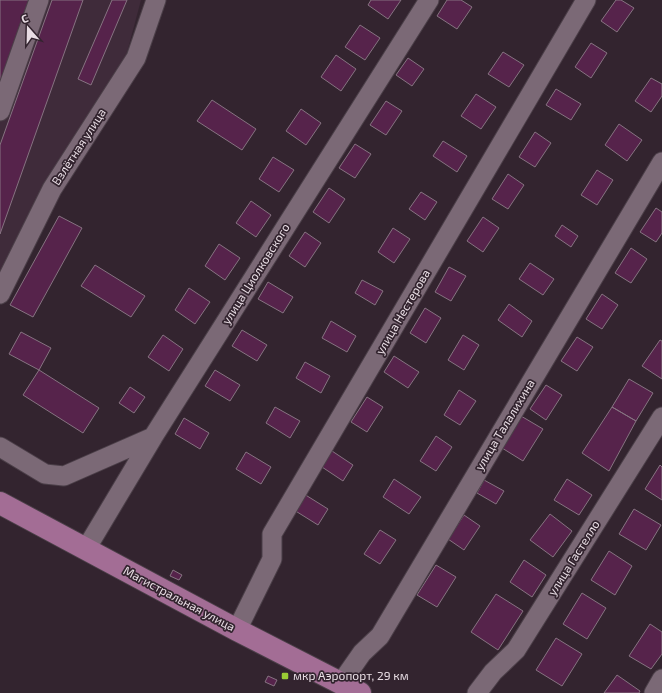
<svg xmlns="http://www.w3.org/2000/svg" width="662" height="693" viewBox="0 0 662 693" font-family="'Exo 2',sans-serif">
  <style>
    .built { fill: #3f2b3a }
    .building { fill: #56234b; stroke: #867381 }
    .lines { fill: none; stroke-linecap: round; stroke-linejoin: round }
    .minor-casing { stroke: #4b3f48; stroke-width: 21 }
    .major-casing { stroke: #4b3f48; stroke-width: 24 }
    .minor { stroke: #7b6976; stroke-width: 19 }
    .major { stroke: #a36d95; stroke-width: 22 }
    .poi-dot { fill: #9acb35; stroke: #33242f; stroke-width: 1.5 }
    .labels { text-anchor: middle; stroke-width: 3.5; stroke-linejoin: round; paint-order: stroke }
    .street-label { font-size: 12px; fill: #e8dde4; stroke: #33242f }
    .poi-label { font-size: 12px; fill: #e8dde4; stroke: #33242f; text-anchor: start }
  </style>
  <rect width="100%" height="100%" fill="#33242f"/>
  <path class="built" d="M0 0H141L125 60 0 278Z"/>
  <path class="building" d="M0 0H29L0 84Z
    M52 0H83L0 234V145Z
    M112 0H127L91 85 78 79Z
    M371 0H401L388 19 368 5Z
    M447 0H461L472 7 457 29 437 16Z
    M616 0H621L634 8 617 32 601 21Z
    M360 25 380 38 365 60 345 47Z
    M591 43 607 53 591 78 575 67Z
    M503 52 524 65 509 87 488 74Z
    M336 55 356 69 341 91 321 77Z
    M408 58 424 69 412 86 396 75Z
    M651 78 662 84V96L651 112 635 101Z
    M556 89 581 104 571 120 546 105Z
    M476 94 496 107 481 129 461 116Z
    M212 100 256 129 242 150 197 121Z
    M386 101 402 111 386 135 370 125Z
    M301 109 321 123 306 145 286 131Z
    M619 124 642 140 627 161 605 145Z
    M535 132 551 143 535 167 519 157Z
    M443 141 467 156 457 172 433 156Z
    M355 144 371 154 355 178 339 168Z
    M273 157 294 170 279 192 259 179Z
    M597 170 613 180 597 205 581 195Z
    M508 174 524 185 508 209 492 199Z
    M329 188 345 199 329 223 313 212Z
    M421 192 437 202 425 220 409 209Z
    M251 201 271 215 256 237 236 223Z
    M656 208 662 212V233L656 242 640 232Z
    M59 216 82 228 33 317 10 305Z
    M483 217 499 228 483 252 467 241Z
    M562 225 578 236 571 247 555 236Z
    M393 228 410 239 394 263 378 252Z
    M305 232 321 243 305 267 289 256Z
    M219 244 240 258 225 280 205 266Z
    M631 248 647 259 631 283 615 273Z
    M530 263 554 279 543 295 519 279Z
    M95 265 145 296 131 317 81 286Z
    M449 267 466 276 451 301 435 292Z
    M362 280 383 291 375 305 355 293Z
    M268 282 293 297 283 313 258 299Z
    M189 288 210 302 195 324 175 310Z
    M602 294 618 305 602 329 586 319Z
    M509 304 532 321 522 337 498 320Z
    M425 308 441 318 426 343 410 333Z
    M331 321 356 336 347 352 322 338Z
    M242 330 267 345 257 361 232 346Z
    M21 332 51 348 39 370 9 354Z
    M163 335 183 349 169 371 148 357Z
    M463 335 479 345 464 370 448 360Z
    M577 337 593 347 577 371 561 361Z
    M660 340 662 341V379L642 366Z
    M394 356 419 372 408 388 384 372Z
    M305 362 330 376 321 393 296 378Z
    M39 370 99 408 83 433 23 395Z
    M215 370 240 385 230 401 205 386Z
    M629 379 653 393 636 421 612 407Z
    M546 385 562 395 546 420 530 409Z
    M130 387 145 397 134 413 119 403Z
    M459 390 476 401 460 425 444 415Z
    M367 397 383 407 367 432 351 422Z
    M275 407 300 421 290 438 266 423Z
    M612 407 636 421 609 471 582 453Z
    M521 416 543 429 523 461 502 448Z
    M184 418 209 433 200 449 175 434Z
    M436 436 452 447 436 471 420 461Z
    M329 449 353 465 343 481 319 465Z
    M246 452 271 467 261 484 236 469Z
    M660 465 662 467V500L645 489Z
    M394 479 421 497 409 514 383 497Z
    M567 479 592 495 579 515 554 500Z
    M484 480 504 491 496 504 477 493Z
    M304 494 328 509 318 525 294 510Z
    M634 509 661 525 646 550 619 534Z
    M550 514 572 531 553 557 530 540Z
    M464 515 480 526 464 550 448 539Z
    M380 530 396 540 380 564 364 554Z
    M609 551 632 566 615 595 591 580Z
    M524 560 546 575 532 597 510 582Z
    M436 565 456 577 437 607 417 595Z
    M173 570 182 575 179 580 170 576Z
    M582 593 606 608 587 639 563 624Z
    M496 594 523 611 498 650 471 632Z
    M650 624 662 632V654L651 669 629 656Z
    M556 638 582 654 562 686 536 670Z
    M617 675 640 691 639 693H604Z
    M268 676 277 680 274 686 265 682Z"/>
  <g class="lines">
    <g class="minor-casing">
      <path id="minor" d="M0 111 39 0
        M0 294 52 189 136 58 156 0
        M0 447 45 474 64 476 153 437
        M86 549 153 437 429 0
        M237 630 272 559V534L586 0
        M341 683 362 653 380 636 662 162
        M477 693 493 672 516 650 662 417
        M654 693 662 679"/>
    </g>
    <g class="major-casing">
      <path id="major" d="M0 503 237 630 360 693"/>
    </g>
    <use href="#minor" class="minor"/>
    <use href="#major" class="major"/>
  </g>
  <rect class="poi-dot" x="281" y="672" width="8" height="8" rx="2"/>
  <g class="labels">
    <g class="street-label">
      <text transform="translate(79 147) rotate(-57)" y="4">Взлётная улица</text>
      <text transform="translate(256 274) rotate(-58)" y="4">улица Циолковского</text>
      <text transform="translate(403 312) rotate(-60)" y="4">улица Нестерова</text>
      <text transform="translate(505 425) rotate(-59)" y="4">улица Талалихина</text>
      <text transform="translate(574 558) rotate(-58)" y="4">улица Гастелло</text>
      <text transform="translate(179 599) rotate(28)" y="4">Магистральная улица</text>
    </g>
    <g class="poi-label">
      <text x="293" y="680">мкр Аэропорт, 29 км</text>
    </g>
  </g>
  <g transform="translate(28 28) rotate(340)" stroke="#33242f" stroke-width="3" paint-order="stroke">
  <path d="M0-3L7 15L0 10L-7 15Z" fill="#e8dde4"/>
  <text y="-6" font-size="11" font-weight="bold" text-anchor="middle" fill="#e8dde4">С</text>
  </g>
</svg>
